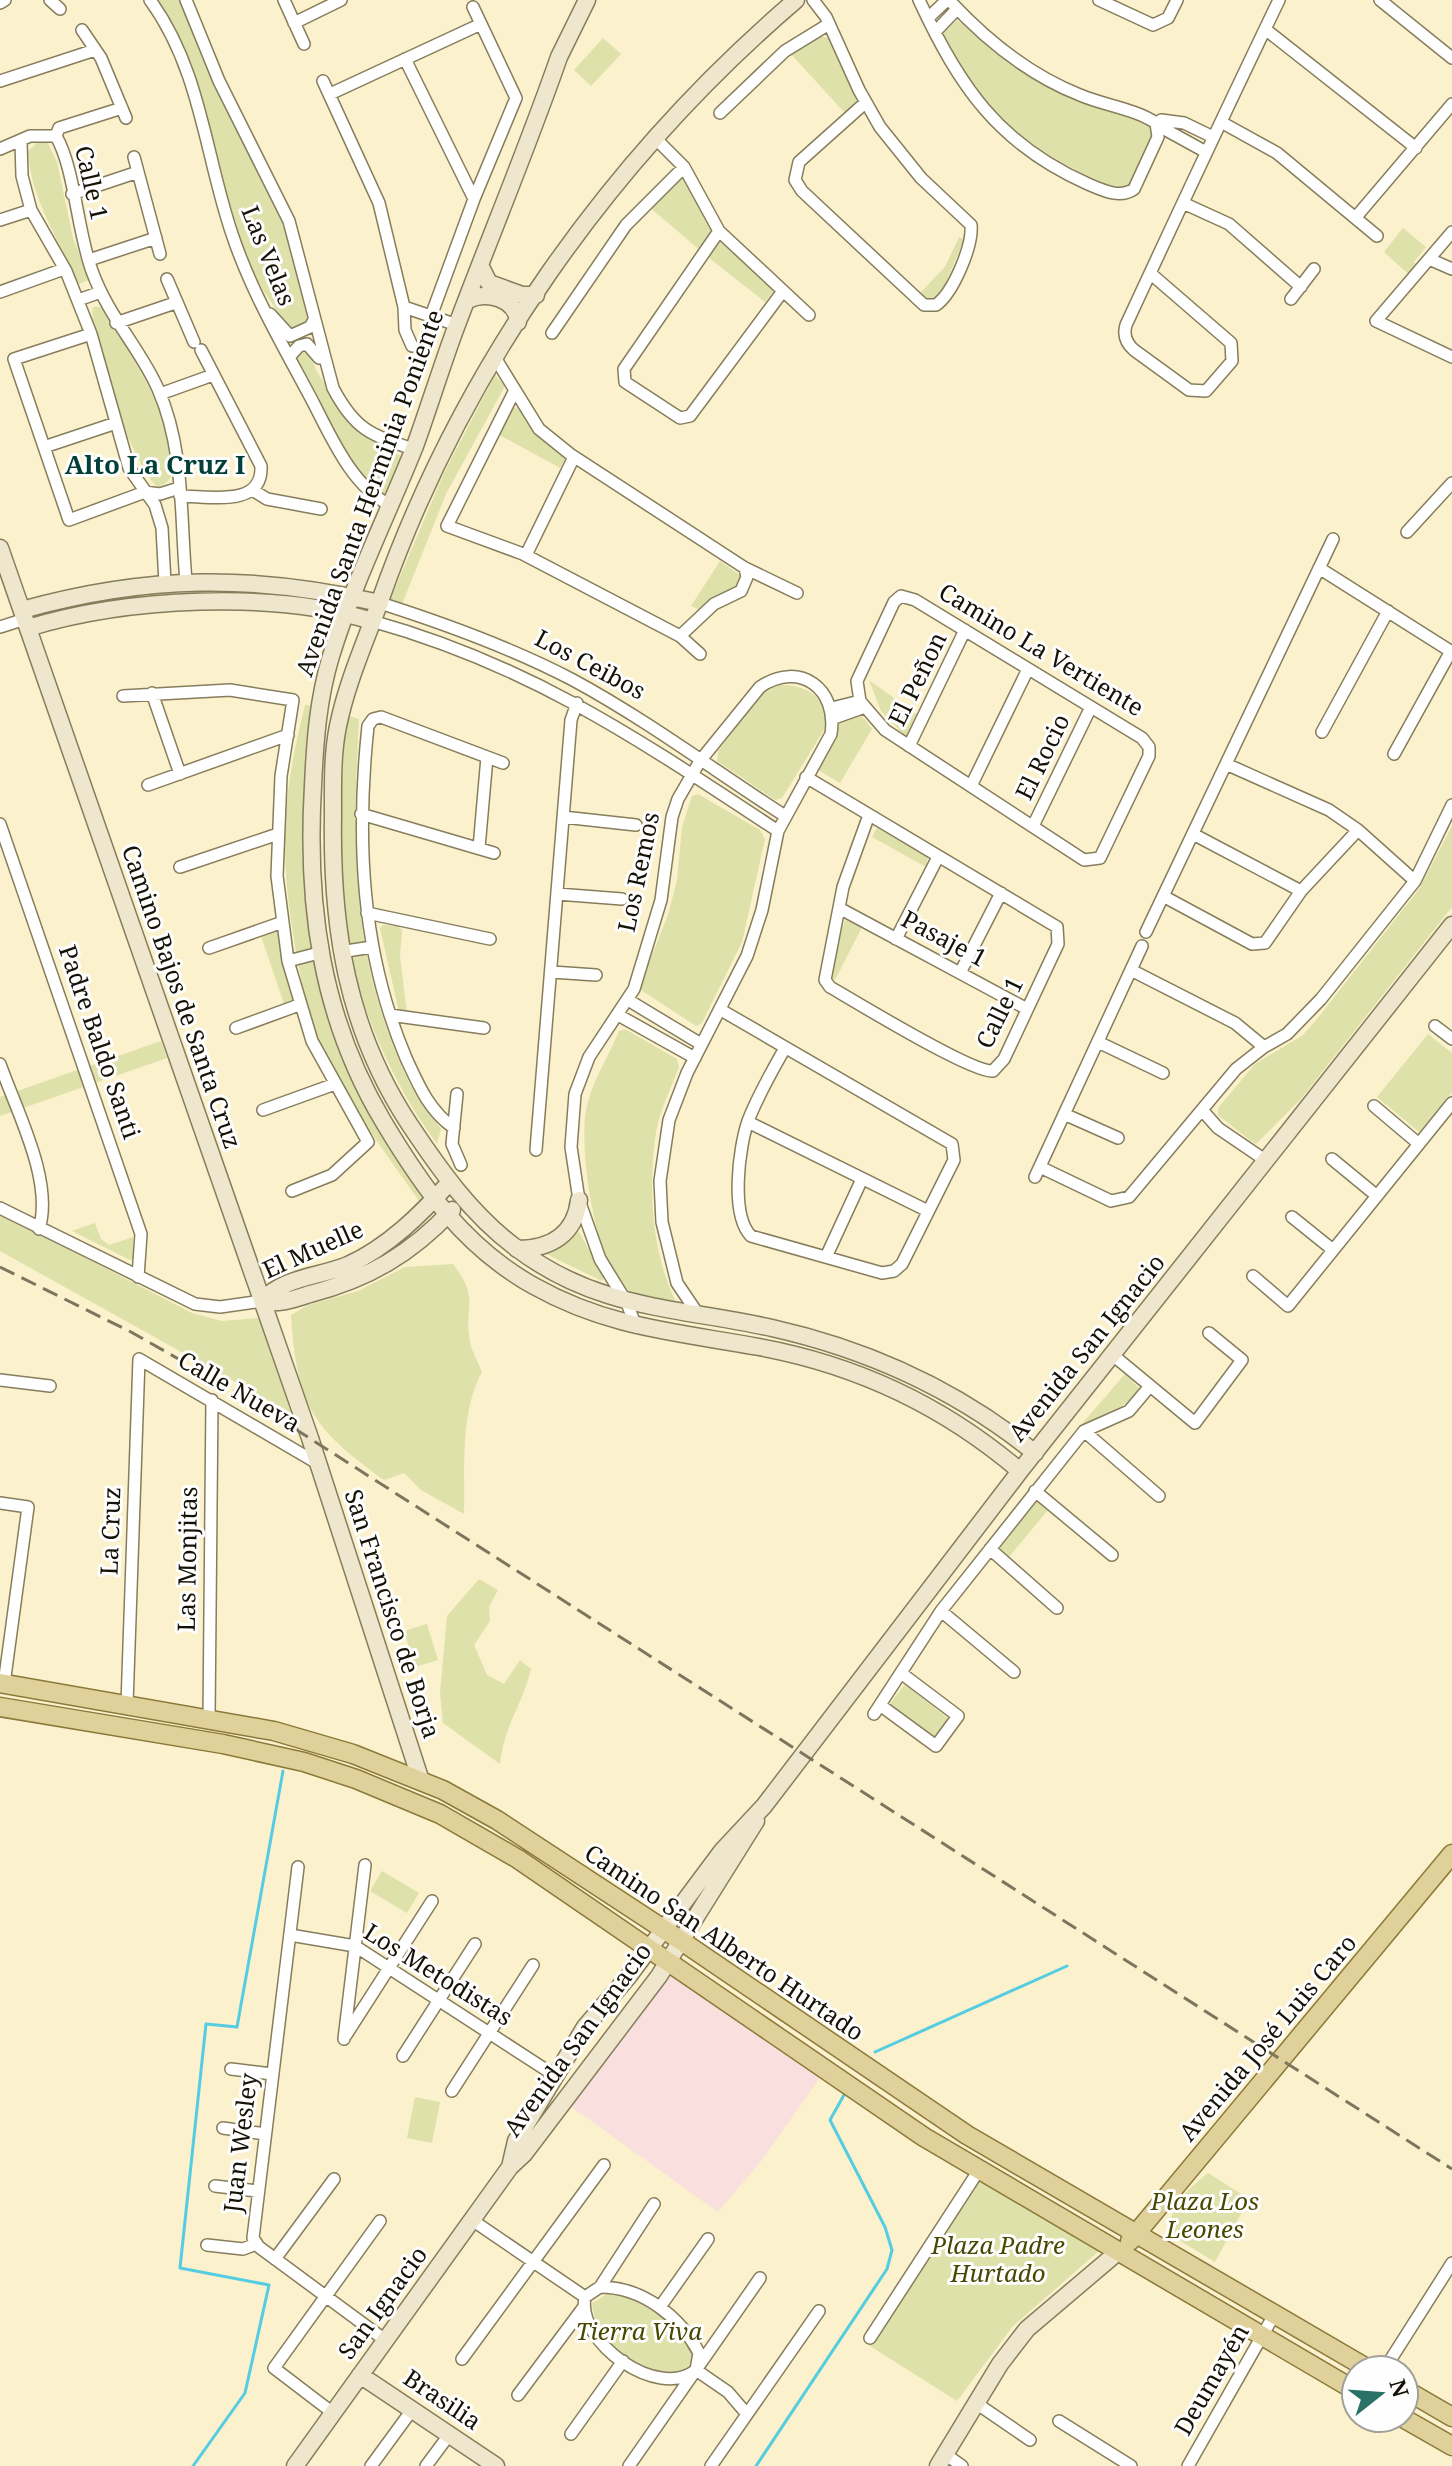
<svg xmlns="http://www.w3.org/2000/svg" width="1452" height="2466" viewBox="0 0 1452 2466" font-family="'Noto Serif',serif">
  <style>
    .commercial { fill: #fadfdf }
    .green { fill: #dee1a9 }
    .lines { fill: none; stroke-linecap: round; stroke-linejoin: round }
    .stream { stroke: #54cce2; stroke-width: 3 }
    .street-casing { stroke: #867d5c; stroke-width: 14 }
    .secondary-casing { stroke: #867d5c; stroke-width: 19 }
    .primary-casing { stroke: #8b793a; stroke-width: 21 }
    .street { stroke: #fff; stroke-width: 11 }
    .secondary { stroke: #efe7cd; stroke-width: 16 }
    .primary { stroke: #e0d09a; stroke-width: 18 }
    .rail { stroke: #7c765e; stroke-width: 3; stroke-dasharray: 16 8; stroke-linecap: butt }
    .labels { text-anchor: middle; stroke-width: 6; stroke-linejoin: round; paint-order: stroke }
    .street-label { font-size: 24px; fill: #151205; stroke: #fefefe }
    .park-label { font-size: 24px; font-style: italic; fill: #484802; stroke: #fefefe }
    .neighbourhood-label { font-size: 26px; font-weight: bold; fill: #004039; stroke: #fefefe }
  </style>
  <rect width="100%" height="100%" fill="#fbf1cc"/>
  <path class="commercial" d="M667 1973 821 2076 762 2160 718 2212 570 2106Z"/>
  <path class="green" d="M158 0H180C191 33 204 65 219 96 256 168 302 239 308 322L289 331C274 304 255 283 244 252 214 166 208 80 158 0Z
    M957 20 1000 56 1052 89 1152 127V135L1130 185 1120 189C1039 160 981 111 942 35Z
    M821 36 831 39 857 95 855 105 845 113 789 52Z
    M603 38 621 54 591 86 574 70Z
    M47 141 57 162 73 238 89 280 78 284C59 238 31 201 28 151L37 143Z
    M680 176 687 179 715 232 701 251 648 206Z
    M1403 228 1426 247 1414 262 1422 271 1415 280 1384 252Z
    M959 237 964 240 940 296 927 300 920 293 945 267Z
    M720 242 727 243 772 286 773 292 765 302 708 257Z
    M93 307H104C115 336 213 468 158 487 134 469 86 335 93 307Z
    M308 349 316 370 350 425 401 456 387 495C356 480 308 389 295 355Z
    M495 375 505 386 446 494 402 604 390 600 444 473Z
    M519 407 537 436 565 459 560 468 496 433 510 409Z
    M720 561 740 575V585L698 609 691 606Z
    M869 680 919 716 907 738 881 711Z
    M779 685C806 685 825 695 827 725L782 798 775 800 717 761 718 751 762 694Z
    M305 705 313 706 303 859 314 948 332 1026 376 1125 425 1196 419 1201C386 1153 349 1105 324 1052 309 1020 302 986 296 952 279 853 281 802 305 705Z
    M346 715 359 719C352 847 351 959 407 1078 415 1096 430 1113 441 1129L437 1144C392 1083 360 1009 345 934 332 870 343 781 346 715Z
    M862 716 872 729 840 783 818 770 837 735 840 720Z
    M698 794 760 830 765 839 742 942 702 1023 696 1026 641 990 640 985 668 915 677 880 682 827 692 796Z
    M1452 826V907L1300 1100 1256 1144 1251 1141 1218 1115V1108L1255 1064 1303 1035 1317 1019 1419 889Z
    M877 828 928 857 926 867 872 837Z
    M845 920 862 927 835 980 830 975Z
    M383 925 398 926 402 930 400 956 407 1014 399 1012 380 928Z
    M275 931 280 935 294 996V1000L284 1004 261 936Z
    M625 1029 677 1059 679 1067C671 1088 660 1110 656 1132 648 1188 651 1251 676 1302 663 1300 645 1300 634 1294 594 1272 579 1150 586 1110 591 1083 609 1056 619 1031Z
    M1428 1034 1452 1053V1092L1419 1132 1377 1097Z
    M161 1041 167 1058 0 1116V1097Z
    M0 1214 192 1313 222 1321 260 1318 291 1413 0 1251Z
    M95 1223 101 1239 109 1245 133 1237 134 1258 130 1260 72 1231Z
    M579 1232 604 1277 602 1281 546 1254 547 1250Z
    M453 1264C481 1300 463 1306 470 1342 472 1352 478 1362 482 1372 460 1411 465 1470 464 1514L421 1490 404 1473 384 1480C312 1428 297 1406 291 1315L308 1305 358 1291 405 1267Z
    M1125 1374 1140 1389 1124 1405 1081 1425Z
    M1036 1501 1048 1510 1009 1557 998 1548Z
    M479 1579 498 1590 489 1607 490 1621 474 1645 487 1675 504 1684 520 1660 531 1669C522 1706 504 1725 500 1764L443 1723 440 1693 447 1616Z
    M427 1624 438 1660 415 1667 404 1631Z
    M905 1684 950 1720 934 1740 889 1705Z
    M382 1871 419 1893 407 1913 370 1891Z
    M415 2097 440 2102 432 2143 407 2138Z
    M1208 2173 1249 2199 1215 2262 1169 2234C1170 2204 1186 2191 1208 2173Z
    M980 2180 1099 2251 1013 2326 957 2401 870 2346Z
    M612 2291C644 2298 692 2325 694 2363L674 2375C633 2365 596 2348 592 2303Z"/>
  <g class="lines">
    <path class="stream" d="M875 2052 1067 1966
      M193 2466 245 2393 269 2285 180 2268 206 2024 237 2027 283 1771
      M756 2466 887 2269 892 2250 885 2227 830 2120 844 2095"/>
    <g class="street-casing">
      <path id="street" d="M50 0 60 9
        M150 0C201 70 205 155 232 234 252 294 285 349 314 404 332 439 353 487 390 505
        M186 0 219 81 289 221 333 388C355 430 371 435 413 449
        M284 0 304 44
        M813 0 826 17 859 90 880 127 921 178 971 225C973 246 953 293 936 305H924L802 191 795 180 799 162 865 103
        M919 0C959 86 998 144 1088 184 1102 190 1120 199 1134 189L1158 137 1156 123C1136 109 1103 105 1080 95 1029 75 986 40 949 0
        M1099 0 1153 25 1168 18 1177 0
        M1380 0 1452 58
        M0 3 5 0
        M928 18 947 0
        M294 23 341 0
        M1265 29 1416 148
        M82 30 101 58 126 118
        M935 32 957 9
        M405 59 474 199
        M0 81 95 50
        M323 81 379 203 404 307 457 325
        M330 94 481 24
        M720 113 785 51 829 24
        M1221 122 1277 153 1377 236
        M1157 125 1161 120 1184 123 1213 137
        M1157 125 1206 152
        M56 136C75 169 77 231 92 271 109 318 140 348 158 389 185 450 180 516 186 581
        M56 136 59 128 122 108
        M655 138 684 167 719 231 809 315
        M21 142 22 176 31 210 66 271 91 334 129 468 155 505 162 528 165 583
        M0 149 30 136H56
        M134 157 160 254
        M72 194 138 172
        M1183 203 1229 224 1301 287
        M1356 217 1452 104
        M0 220 31 210
        M719 231 624 369 625 382 680 418 690 416 783 291
        M1452 232 1376 321 1452 357
        M1429 259 1452 269
        M89 260 156 238
        M1150 273 1231 343 1232 361 1206 391 1189 390 1134 350C1126 343 1123 335 1126 325 1176 217 1227 108 1279 0
        M167 279 194 342
        M0 292 64 269
        M1291 299 1314 269
        M78 300 101 292
        M404 307 405 330 412 346
        M270 314 290 336 310 327 314 320
        M431 316 474 199 516 98 473 7
        M116 323 175 303
        M552 333 626 225 684 167
        M91 334 14 359 69 520 145 492 160 494 179 488
        M494 356 539 429 570 454 745 568 797 593
        M289 357 299 346 307 344 319 358
        M514 392 447 526 523 554 680 636 700 654
        M160 394 213 375
        M44 447 113 424
        M254 491 267 499 321 509
        M180 496C209 496 263 508 261 466L201 350
        M1407 532 1452 483
        M526 555 574 457
        M1319 568 1452 652
        M901 596 915 600 1142 738 1149 747V756L1100 858 1084 860 885 730 860 701 857 681 894 602Z
        M380 603C446 624 512 648 573 680 647 720 715 771 785 816
        M372 621C533 666 641 741 778 831
        M0 627 25 619
        M680 636 714 604 741 591 747 577 745 568
        M152 693 180 774
        M123 696 230 690 293 700 281 776 277 876 288 961 312 1041 368 1142 332 1175 292 1191
        M832 708 860 701
        M834 718 865 707
        M1322 732 1388 611
        M909 746 965 630
        M1394 754 1451 651
        M1226 764 1329 810 1358 830 1415 881
        M806 777 1057 927 1058 944 1004 1059 993 1071C972 1073 856 1002 830 987L825 980 843 887 869 815
        M148 785 288 735
        M971 786 1028 669
        M361 814 494 853
        M563 817 636 825
        M0 824 141 1234 138 1277
        M1033 826 1091 707
        M1193 834 1301 891
        M479 848 487 757
        M180 867 278 834
        M557 894 622 899
        M1163 896 1252 944 1265 943 1301 891 1358 830
        M839 908 1027 1009
        M367 913 490 939
        M1146 932 1333 539
        M896 939 938 857
        M209 948 283 922
        M340 952 372 947
        M288 961 319 953
        M1131 970 1235 1023 1264 1047
        M552 972 596 975
        M960 973 1001 893
        M628 1000 701 1044
        M721 1010 952 1144 954 1160 902 1264 894 1271 882 1273 751 1236C730 1215 739 1147 748 1121 758 1095 772 1071 785 1048
        M390 1015 484 1028
        M618 1015 695 1058
        M1435 1026 1452 1039
        M236 1028 299 1005
        M1098 1042 1163 1073
        M0 1064C16 1110 54 1181 39 1229
        M457 1094 452 1144 461 1165
        M1374 1106 1419 1144
        M263 1110 335 1084
        M1202 1110 1218 1128 1265 1160
        M1064 1114 1118 1138
        M748 1122 928 1211
        M454 1128C429 1111 418 1084 406 1058 361 952 356 839 368 726L373 719 381 717 503 763
        M536 1150 571 720 577 703
        M1332 1159 1377 1196
        M1040 1167 1111 1201 1129 1197 1236 1069 1264 1047 1287 1034 1321 999 1415 881 1452 805
        M1035 1177 1142 946
        M0 1208 195 1304 220 1307 262 1301
        M1292 1217 1333 1250
        M826 1257 862 1179
        M1253 1276 1288 1306 1452 1103
        M636 1327 627 1303 600 1259 579 1200 571 1147 575 1094 589 1057 634 989 661 900 672 817 678 799 700 761 760 687C800 660 838 689 831 734L778 831 762 910 747 956 687 1073 669 1120 660 1181 662 1222 677 1283 698 1314
        M1114 1356 1195 1423 1242 1360 1209 1333
        M0 1380 50 1386
        M1084 1431 1159 1496
        M1035 1491 1112 1555
        M0 1503 28 1507 4 1684
        M990 1549 1057 1608
        M941 1611 1014 1672
        M127 1704 139 1359 317 1463
        M880 1705 936 1746 958 1716 901 1673
        M874 1714 941 1611 1084 1431 1129 1411 1150 1386
        M209 1718 212 1400
        M298 1867 253 2238 259 2247 385 2340
        M290 1935 355 1946 554 2075
        M346 2035 432 1901
        M344 2039 365 1865
        M403 2056 475 1944
        M231 2069 272 2074
        M452 2091 533 1965
        M223 2128 265 2134
        M215 2186 257 2191
        M472 2220 585 2297
        M207 2245 243 2249 256 2244
        M275 2259 334 2179
        M600 2287C642 2287 680 2316 699 2353L696 2370C658 2401 576 2342 585 2297Z
        M600 2287 654 2204
        M660 2307 708 2239
        M870 2338 979 2170
        M462 2359 604 2165
        M696 2370 728 2392 746 2413
        M1384 2370 1452 2263
        M518 2395 583 2308
        M976 2403 1030 2440
        M333 2413 274 2368 380 2221
        M1059 2421 1131 2466
        M571 2434 623 2361
        M945 2454 962 2466
        M371 2466 412 2410
        M426 2466 449 2435
        M629 2466 760 2278
        M711 2466 819 2311
        M1188 2466 1274 2315"/>
    </g>
    <g class="secondary-casing">
      <path id="secondary" d="M587 0 559 57C527 149 489 239 455 330 441 368 429 407 415 446 387 516 353 584 331 656 318 699 315 741 313 786 306 905 321 1017 383 1121 423 1188 464 1247 534 1286 609 1328 677 1332 759 1347 857 1365 944 1406 1020 1471
        M796 0C610 159 461 370 380 601 365 643 347 682 338 726 332 755 333 786 333 816 331 928 347 1030 410 1125 440 1170 471 1214 515 1247 597 1310 677 1307 772 1328 870 1350 957 1390 1035 1453
        M481 267 489 283 522 295H536
        M468 300C486 290 517 299 518 322
        M0 548 310 1438 421 1781
        M22 610C147 575 253 574 380 603
        M28 628C125 598 274 590 372 621
        M517 1249C550 1249 575 1235 579 1200
        M262 1301C278 1305 294 1299 310 1294 368 1279 411 1254 452 1210
        M262 1301C283 1277 319 1277 348 1265 388 1247 421 1214 450 1182
        M510 2167 516 2141 585 2027 628 1977 722 1851 764 1806 1020 1471 1452 925
        M360 2375 496 2466
        M295 2466 510 2167 524 2154 659 1976 756 1821
        M938 2466 1000 2364 1027 2329 1119 2251"/>
    </g>
    <g class="primary-casing">
      <path id="primary" d="M0 1683 274 1731 353 1754 443 1790 497 1820 680 1940 967 2135 1370 2370
        M0 1707 223 1744 304 1762 356 1779 440 1814 518 1859 924 2137 1356 2391
        M1130 2241 1452 1854
        M1404 2389 1452 2417
        M1403 2418 1452 2446"/>
    </g>
    <use href="#street" class="street"/>
    <use href="#secondary" class="secondary"/>
    <use href="#primary" class="primary"/>
    <path class="rail" d="M0 1267 131 1332 242 1395 1452 2169"/>
  </g>
  <g class="labels">
    <g class="street-label">
      <text transform="translate(91 183) rotate(77)" y="8">Calle 1</text>
      <text transform="translate(268 256) rotate(68)" y="8">Las Velas</text>
      <text transform="translate(370 493) rotate(-70)" y="8">Avenida Santa Herminia Poniente</text>
      <text transform="translate(1041 650) rotate(31)" y="8">Camino La Vertiente</text>
      <text transform="translate(590 665) rotate(28)" y="8">Los Ceibos</text>
      <text transform="translate(918 679) rotate(-64)" y="8">El Peñon</text>
      <text transform="translate(1043 757) rotate(-64)" y="8">El Rocio</text>
      <text transform="translate(639 872) rotate(-78)" y="8">Los Remos</text>
      <text transform="translate(944 939) rotate(28)" y="8">Pasaje 1</text>
      <text transform="translate(181 997) rotate(71)" y="8">Camino Bajos de Santa Cruz</text>
      <text transform="translate(1000 1013) rotate(-64)" y="8">Calle 1</text>
      <text transform="translate(99 1042) rotate(71)" y="8">Padre Baldo Santi</text>
      <text transform="translate(313 1250) rotate(-24)" y="8">El Muelle</text>
      <text transform="translate(1087 1348) rotate(-51)" y="8">Avenida San Ignacio</text>
      <text transform="translate(239 1392) rotate(30)" y="8">Calle Nueva</text>
      <text transform="translate(111 1531) rotate(-88)" y="8">La Cruz</text>
      <text transform="translate(188 1559) rotate(-89)" y="8">Las Monjitas</text>
      <text transform="translate(392 1614) rotate(72)" y="8">San Francisco de Borja</text>
      <text transform="translate(724 1943) rotate(34)" y="8">Camino San Alberto Hurtado</text>
      <text transform="translate(438 1975) rotate(32)" y="8">Los Metodistas</text>
      <text transform="translate(1268 2038) rotate(-50)" y="8">Avenida José Luis Caro</text>
      <text transform="translate(578 2040) rotate(-54)" y="8">Avenida San Ignacio</text>
      <text transform="translate(241 2143) rotate(-83)" y="8">Juan Wesley</text>
      <text transform="translate(383 2303) rotate(-54)" y="8">San Ignacio</text>
      <text transform="translate(1212 2380) rotate(-60)" y="8">Deumayén</text>
      <text transform="translate(442 2400) rotate(34)" y="8">Brasilia</text>
    </g>
    <g class="park-label">
      <text x="1205" y="2210">Plaza Los<tspan x="1205" dy="28">Leones</tspan></text>
      <text x="998" y="2254">Plaza Padre<tspan x="998" dy="28">Hurtado</tspan></text>
      <text x="639" y="2340">Tierra Viva</text>
    </g>
    <g class="neighbourhood-label">
      <text x="155" y="474">Alto La Cruz I</text>
    </g>
  </g>
  <g transform="translate(1380 2394) rotate(73)"><circle r="38" fill="#fefefe" stroke="#a1a09a" stroke-width="2"/>
  <path d="M0-6L14 30L0 20L-14 30Z" fill="#2a7167"/>
  <text y="-12" font-size="22" font-weight="bold" text-anchor="middle" fill="#151205">N</text>
  </g>
</svg>
